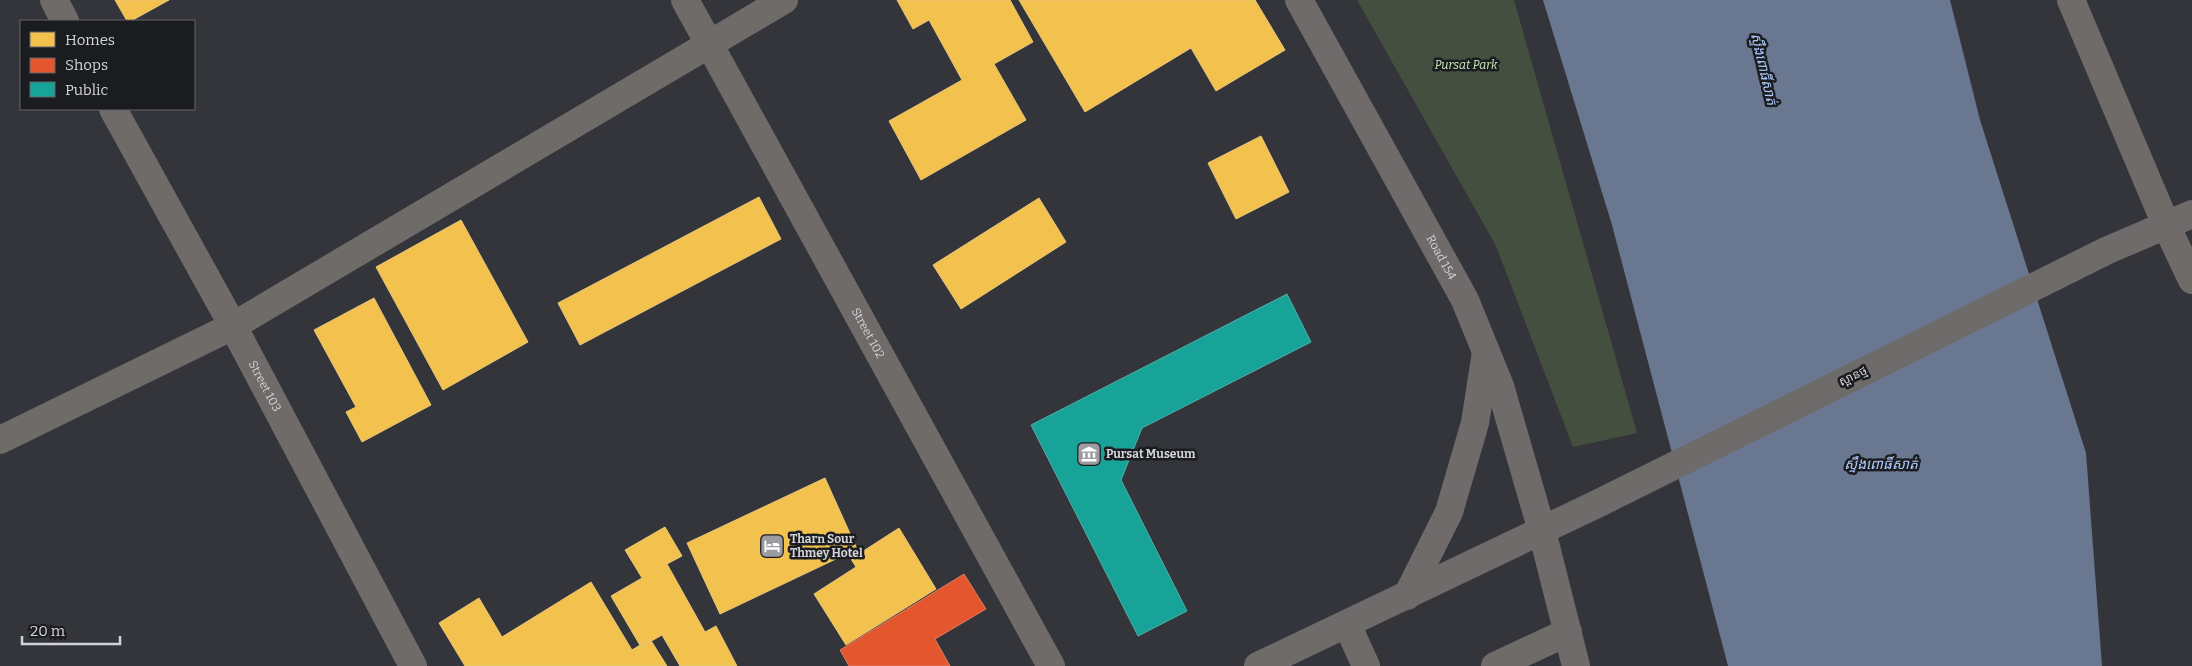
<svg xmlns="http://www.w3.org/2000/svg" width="2192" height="666" viewBox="0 0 2192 666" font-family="Bitter,'Noto Sans Khmer',serif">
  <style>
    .green { fill: #444f40 }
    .water { fill: #6a7791 }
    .homes { fill: #f2c14e; stroke: #e8c678 }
    .shops { fill: #e4572e; stroke: #de7c61 }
    .public { fill: #17a398; stroke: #4fb1ac }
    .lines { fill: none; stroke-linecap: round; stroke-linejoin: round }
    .minor { stroke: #6e6b69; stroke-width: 28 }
    .major { stroke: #6f6b6a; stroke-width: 28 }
    .labels { text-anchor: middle; stroke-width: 5; stroke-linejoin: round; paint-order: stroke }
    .park-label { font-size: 12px; font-style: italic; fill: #cbebb8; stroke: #1b1c20 }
    .street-label { font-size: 12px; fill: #d1d3d9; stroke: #1b1c20 }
    .poi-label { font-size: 12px; font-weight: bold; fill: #d1d3d9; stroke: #1b1c20; text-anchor: start }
    .water-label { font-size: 14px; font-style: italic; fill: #aec9fb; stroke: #1b1c20 }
  </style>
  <rect width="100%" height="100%" fill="#34353b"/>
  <path class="green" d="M1357 0H1514L1637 433 1573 447 1496 246Z"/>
  <path class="water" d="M1543 0H1950L1980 120 2086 453 2102 666H1728L1612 225Z"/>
  <path class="homes" d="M115 0H169L131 21H127Z
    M897 0H1010L1033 42 994 64 1026 120 921 180 889 121 962 80 929 20 913 29Z
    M1019 0H1255L1285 50 1216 91 1191 48 1085 112Z
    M1261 136 1289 192 1236 219 1208 163Z
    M759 197 781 239 580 345 558 303Z
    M1039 198 1066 242 961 309 933 265Z
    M461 220 528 342 443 390 376 267Z
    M374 298 431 405 362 442 346 412 356 407 314 330Z
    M825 478 857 549 720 614 687 543Z
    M665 527 682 556 667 564 705 632 716 626 737 666H680L662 635 641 647 611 596 642 578 625 550Z
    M899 528 936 589 846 645 814 594 856 567 851 559Z
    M591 582 632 650 650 639 667 666H465L439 623 479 598 502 637Z"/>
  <path class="shops" d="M964 574 986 609 935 639 950 666H849L840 650Z"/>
  <path class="public" d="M1287 294 1311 342 1142 428 1121 480 1187 611 1138 636 1031 425Z"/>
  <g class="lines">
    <g class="minor">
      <path d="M54 0 65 21"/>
      <path id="s1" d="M685 0 1051 666"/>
      <path d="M2071 0 2167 227 2192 280"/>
      <path id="s2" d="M113 109 233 326 413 666"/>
      <path d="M0 440 233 326 784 0"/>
      <path d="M1347 624 1366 666"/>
      <path d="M1495 666 1568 632"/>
    </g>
    <g class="major">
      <path id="s3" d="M1299 0 1465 300 1500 386 1542 531 1576 666"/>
      <path d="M1407 596 1449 512 1475 423 1486 352"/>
      <path d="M1258 666 1599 503 2108 250 2192 214"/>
    </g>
  </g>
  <defs>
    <g id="museum-square" transform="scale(1.25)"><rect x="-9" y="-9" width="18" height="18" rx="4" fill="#9a9ca2" stroke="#1b1c20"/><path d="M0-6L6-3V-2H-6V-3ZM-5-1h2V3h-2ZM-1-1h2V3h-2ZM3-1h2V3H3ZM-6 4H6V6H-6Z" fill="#fff"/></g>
    <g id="hotel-square" transform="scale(1.25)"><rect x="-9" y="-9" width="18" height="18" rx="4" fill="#9a9ca2" stroke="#1b1c20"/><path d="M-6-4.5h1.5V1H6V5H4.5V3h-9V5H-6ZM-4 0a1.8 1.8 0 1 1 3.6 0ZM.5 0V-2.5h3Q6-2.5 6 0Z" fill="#fff"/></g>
  </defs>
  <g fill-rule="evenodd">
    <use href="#museum-square" x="1089" y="454"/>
    <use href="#hotel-square" x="772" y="546"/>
  </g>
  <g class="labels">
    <g class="park-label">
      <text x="1466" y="69">Pursat Park</text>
    </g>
    <g class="street-label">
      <text dy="4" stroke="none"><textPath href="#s3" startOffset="294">Road 154</textPath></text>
      <text dy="4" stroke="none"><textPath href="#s1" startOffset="380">Street 102</textPath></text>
      <text transform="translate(1853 376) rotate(-26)" y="4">ស្ពានថ្ម</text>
      <text dy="4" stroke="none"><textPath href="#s2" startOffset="316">Street 103</textPath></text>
    </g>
    <g class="poi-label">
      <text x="1106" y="458">Pursat Museum</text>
      <text x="790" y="543">Tharn Sour<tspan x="790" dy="14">Thmey Hotel</tspan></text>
    </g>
    <g class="water-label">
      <text transform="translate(1764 69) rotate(77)" y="5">ស្ទឹងពោធិ៍សាត់</text>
      <text x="1881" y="469">ស្ទឹងពោធិ៍សាត់</text>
    </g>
  </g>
  <rect x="20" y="20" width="175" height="90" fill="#1b1c20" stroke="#64656a"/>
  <rect x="30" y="32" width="25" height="15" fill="#f2c14e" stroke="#64656a"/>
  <text x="65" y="45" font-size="15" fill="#d1d3d9">Homes</text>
  <rect x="30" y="58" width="25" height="15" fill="#e4572e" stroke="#64656a"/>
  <text x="65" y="70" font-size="15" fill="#d1d3d9">Shops</text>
  <rect x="30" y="82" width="25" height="15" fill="#17a398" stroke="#64656a"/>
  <text x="65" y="95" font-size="15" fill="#d1d3d9">Public</text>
  <path d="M22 636v8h98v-8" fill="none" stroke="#d1d3d9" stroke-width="2.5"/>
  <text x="30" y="636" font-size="15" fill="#d1d3d9" stroke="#1b1c20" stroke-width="4" paint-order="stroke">20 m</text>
</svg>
